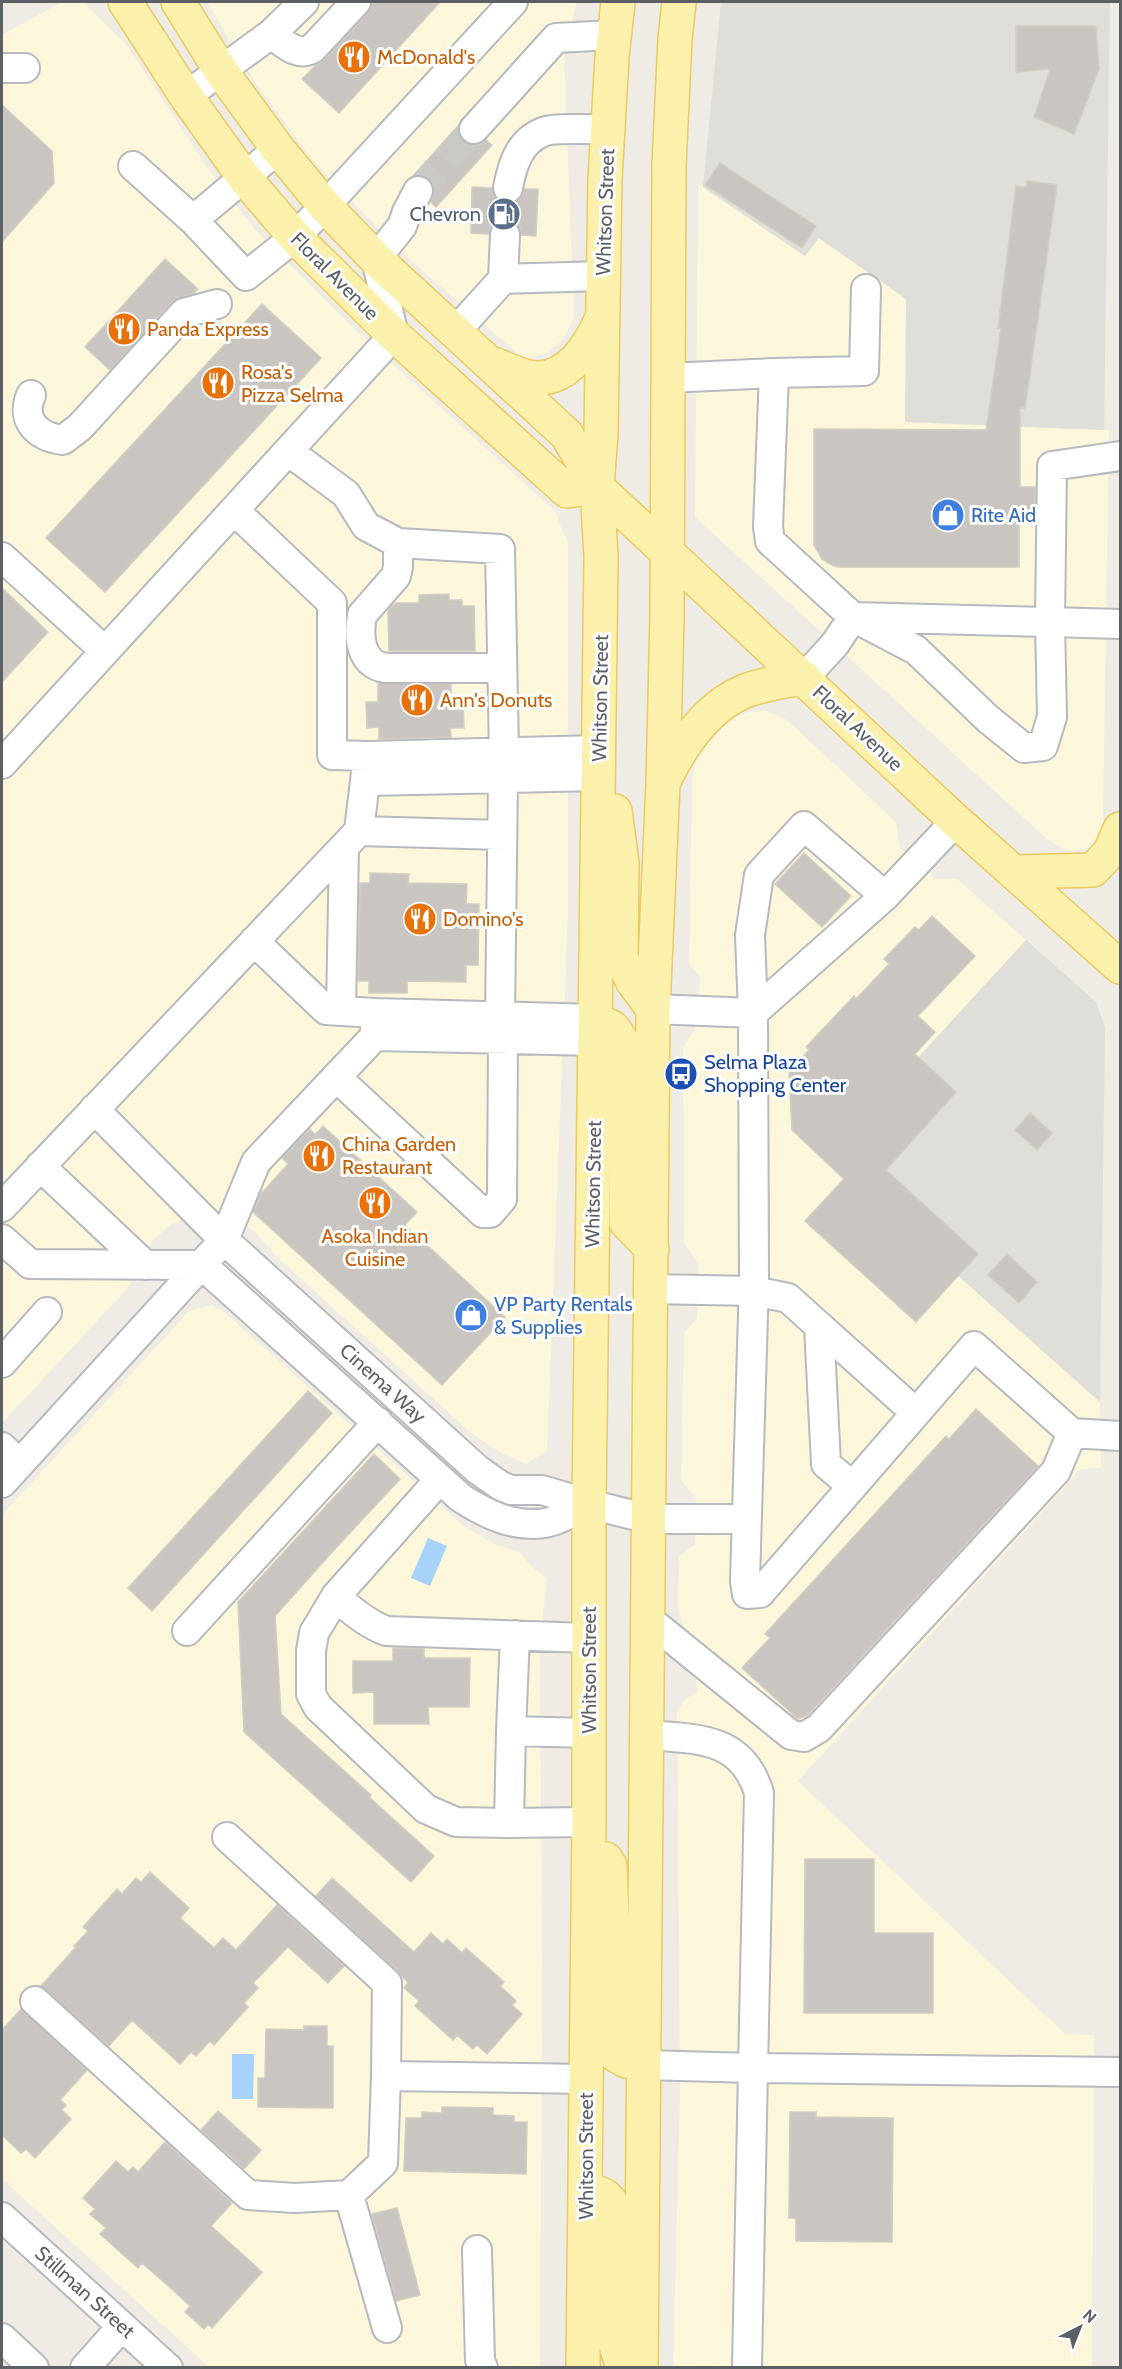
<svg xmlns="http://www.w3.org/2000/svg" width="1122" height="2369" viewBox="0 0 1122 2369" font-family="Cabin,sans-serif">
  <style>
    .commercial { fill: #fcf6db }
    .industrial { fill: #dfded8 }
    .water { fill: #a7d2fa }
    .building { fill: #c9c6c1; stroke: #d2cec3; stroke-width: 1.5 }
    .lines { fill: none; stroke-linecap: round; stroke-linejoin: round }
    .minor-tunnel { stroke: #cac9c4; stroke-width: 28; stroke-dasharray: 28 14; stroke-linecap: butt }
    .minor-casing { stroke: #b6b9bd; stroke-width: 32 }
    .major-casing { stroke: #eaca61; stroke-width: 36 }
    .minor { stroke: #fff; stroke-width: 28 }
    .major { stroke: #fbf1ac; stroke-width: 33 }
    .labels { text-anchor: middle; stroke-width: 6; stroke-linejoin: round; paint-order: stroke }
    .food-label { font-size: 20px; fill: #c56008; stroke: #fff; text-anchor: start }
    .street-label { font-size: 20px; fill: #5c5f64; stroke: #fff }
    .service-label { font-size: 20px; fill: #4e5e75; stroke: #fff; text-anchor: end }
    .shop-label { font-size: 20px; fill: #366cbe; stroke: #fff; text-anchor: start }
    .transit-label { font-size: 20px; fill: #164399; stroke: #fff; text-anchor: start }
  </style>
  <rect width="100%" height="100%" fill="#eeece4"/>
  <path class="commercial" d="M62 2H83L127 45 206 166 257 232 365 339 554 510 568 543V914L547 1451 526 1464 501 1453 471 1433 278 1258 255 1232 245 1225 192 1216 173 1223 154 1239 143 1254 135 1276 126 1290 2 1423V35Z
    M207 2H577L564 52 574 317 563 340 545 354 524 359 408 258 340 190 307 153 252 78Z
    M698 184 805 256 819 238 906 299V422L1109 430 1103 823 1101 832 1090 847 1076 851 1066 850 1048 840 695 517Z
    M767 711 787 720 896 822 900 848 935 879H957L1026 940 826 1158 1100 1402 1101 1468 1081 1469 798 1781 1065 2034 1094 2035 1092 2367 673 2368 680 2092 677 1712 684 1700 697 1692 695 1642 684 1628 678 1609 679 1557 695 1544 696 1498 681 1480 684 1333 697 1318 698 1263 684 1243 683 1047 694 1030 701 977 689 964 692 778 696 762 704 748 731 719 749 712Z
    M212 1305 225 1313 465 1527 495 1544 519 1552 530 1565 547 1579 540 1642 542 2001 540 2367H209L2 2179V1515L189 1311Z"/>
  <path class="industrial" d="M721 2H1110L1104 430 905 422 906 299 819 238 805 256 703 187Z
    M1026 940 1096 1002 1105 1027 1100 1402 826 1158Z"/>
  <path class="water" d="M428 1538 447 1546 430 1586 411 1578Z
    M232 2054H254L253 2099H232Z"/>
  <path class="building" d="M372 2H440L339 113 302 79 315 66 324 60 368 13Z
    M1016 26H1096L1099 69 1074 134 1034 117 1050 69 1016 72Z
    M2 105 52 151 54 183 2 242Z
    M458 126 459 135 463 142 470 145H479L486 140 492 145 436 207 431 202 434 191 432 182 425 176H413Z
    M720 163 816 226 802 248 705 185Z
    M1027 181 1057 185 1025 408H1020V487H1035V518L1019 517V567H837L828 563 822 559 814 545V429L986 430 1001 328H998L1016 186 1026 187Z
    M472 187 492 188 497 200 505 204 514 203 520 199 525 189H538L536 236 521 235 520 228 514 221 505 219 497 221 491 226 489 234 471 233Z
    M165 259 198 289 194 293 172 302 110 370 85 347Z
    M262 304 321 358 105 592 46 538Z
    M2 588 48 632 2 682Z
    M449 594V600H462V606H474L475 651H389L388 610 395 603H419V595Z
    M378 683 451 684V701H463L464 728H450L451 737 379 739V727L367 728 366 702H378Z
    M804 853 851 896 822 927 775 884Z
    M370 873 409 874 408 883 467 884 466 904H479L478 965H466V982L407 981V993H369V981H358L360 883H370Z
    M932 916 975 956 918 1016 935 1032 915 1054 956 1092 886 1170 978 1254 916 1322 805 1221 844 1179 792 1130 789 1071 809 1050 806 1047 854 996 856 999 889 964 884 959 915 927 919 930Z
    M1030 1113 1052 1133 1037 1150 1015 1130Z
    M323 1126 417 1212 405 1225 505 1317 442 1385 253 1212 261 1194 288 1164 282 1158 310 1129 315 1135Z
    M1007 1254 1037 1282 1019 1303 988 1275Z
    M308 1391 332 1413 152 1611 128 1588Z
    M976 1409 1038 1466 808 1715 798 1719 742 1668 770 1638 765 1634 946 1436 949 1439Z
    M374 1454 400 1479 334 1550 275 1616 281 1714 371 1795 369 1797 434 1856 411 1882 244 1732 238 1602Z
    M393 1648 424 1649V1658H470L469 1707H428L429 1724H374V1692L353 1693V1661H393Z
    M805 1859H874V1933H933V2013H804Z
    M150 1872 189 1908 180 1918 214 1948 223 1938 236 1950 277 1905 344 1966 328 1983 288 1947 253 1983 258 1988 244 2003 248 2007 214 2045 210 2041 196 2056 191 2052 180 2064 132 2020 109 2046 41 1986 76 1947 74 1946 88 1931 83 1927 117 1889 122 1894 136 1878 141 1882Z
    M332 1878 414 1952 431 1933 443 1944 447 1939 462 1953 466 1948 504 1982 500 1986 516 2001 512 2005 522 2014 487 2054 477 2045 473 2049 457 2035 453 2040 415 2006 419 2001 404 1988 408 1983 398 1971 316 1896Z
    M21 2009 87 2070 60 2100 66 2105 62 2110 71 2119 35 2158 26 2149 21 2153 2 2135V2030Z
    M304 2026H327V2046H333V2108L258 2107V2078H265L266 2029 304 2030Z
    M442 2107 493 2108V2115L514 2116V2122H527L526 2174 404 2171 406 2118H422V2112L442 2113Z
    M218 2111 261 2150 244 2169 201 2130Z
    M790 2112H816V2117L893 2118 892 2242 796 2241V2218H789Z
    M165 2142 232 2203 211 2226 262 2272 212 2328 208 2324 204 2329 185 2312 190 2306 174 2291 142 2263 138 2268 100 2234 106 2228 90 2214 95 2209 83 2198 116 2161 128 2172 133 2167 138 2172Z
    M397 2208 420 2295 396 2301 372 2214Z"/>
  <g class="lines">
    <path class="minor-tunnel" d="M418 191 474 129
      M505 235 508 188"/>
    <g class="minor-casing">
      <path id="minor" d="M271 34C284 43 297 57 312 49L356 2
        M2 68H25
        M186 96 271 34 304 2
        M474 129 556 38 614 35
        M133 166 193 220 246 276 295 237 325 206 513 2
        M508 188C512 166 519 141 543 132 553 127 594 130 608 129
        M193 220 278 149
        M503 279 603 276
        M456 331 503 279 505 235
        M774 373 864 371 866 289
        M668 378 774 373 768 527 770 541 853 617 916 650 988 719 1024 748 1043 746 1052 717 1050 622 1120 624
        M31 395C20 421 38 437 63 440L80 427 184 313 217 304
        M288 451 346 494 366 526 398 543 500 549 504 753
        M234 510 332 603V755L368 756 599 750
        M398 543V567L396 576 362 615C358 636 360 665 386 668H502
        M2 557 105 651
        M804 678 835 644 853 617 1050 622 1052 466 1120 456
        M2 764 394 335 376 259 402 226 407 212 418 191
        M366 781 599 776
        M359 831 502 835
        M885 896 804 826 759 875 750 935 753 1013 754 1281 745 1581 747 1594 760 1593 974 1346 1072 1433 1120 1436
        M653 1009 753 1013 885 896 956 821
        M341 1010 344 847
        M375 1013 596 1019
        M500 1016 503 778
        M375 1036 595 1041
        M336 1077 483 1213H490L502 1199 503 1039
        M94 1109 224 1240 256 1162 375 1036V1013L326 1010 254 941
        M40 1166 145 1265
        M2 1207 359 831 368 756
        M2 1239 30 1264 202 1265
        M202 1265 461 1498C486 1514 514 1528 545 1523 559 1521 576 1510 589 1504
        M651 1289 754 1291 788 1298 819 1326 826 1464 852 1486
        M819 1326 916 1413
        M2 1363 47 1312
        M2 1447 19 1464
        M2 1483 224 1240 478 1470 501 1486 511 1490H542L589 1504 649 1519H747
        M336 1596 440 1479
        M648 1619 791 1735 804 1737 819 1728 1056 1471 1072 1433
        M187 1631 378 1422
        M511 1731 515 1635
        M647 1735C698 1739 742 1737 759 1793L753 2068 1120 2072
        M589 1822 509 1823 511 1731 589 1733
        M509 1823 456 1822 426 1809 318 1707 311 1694V1651L314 1633 336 1596C351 1611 366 1623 386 1631L589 1638
        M227 1837 387 1983 386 2076 586 2079
        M35 2001 248 2195 295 2198 349 2195 383 2163 386 2076
        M644 2065 753 2068 747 2368
        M349 2195 387 2328
        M2 2217 168 2368
        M477 2250 480 2360 483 2368
        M2 2338 34 2368
        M85 2368 122 2326"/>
    </g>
    <g class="major-casing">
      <path id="major" d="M125 2 186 96 243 176 295 237 394 335 567 491 597 487
        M178 2 221 71 278 149 325 206 376 259 567 435 597 487 956 821 1120 967
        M496 365C509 370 523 378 537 378 569 379 590 345 601 320
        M665 779C682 744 708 706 745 691 764 684 784 681 804 678
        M615 811 622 863 621 958 633 982 653 1009
        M1014 872 1093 870 1110 852 1120 829
        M596 1019 613 1028 627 1048 626 1222 652 1249
        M606 1859 610 1866 614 1974 611 2031 614 2054 626 2061 644 2065
        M586 2189C602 2194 609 2194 614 2210V2339L623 2368
        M583 2368 589 1822V1504L601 557 597 487 601 433 605 179 612 57 618 2
        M641 2368 653 1009 663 783 667 616 669 165 675 39 679 2"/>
    </g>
    <use href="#minor" class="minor"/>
    <use href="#major" class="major"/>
  </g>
  <defs>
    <g id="restaurant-disc" transform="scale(1.725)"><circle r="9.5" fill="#e8710a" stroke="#fff"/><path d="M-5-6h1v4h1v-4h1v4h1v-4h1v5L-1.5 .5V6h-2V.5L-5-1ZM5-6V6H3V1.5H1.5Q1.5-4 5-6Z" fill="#fff"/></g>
    <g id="fuel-disc" transform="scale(1.725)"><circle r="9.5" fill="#5c6f8a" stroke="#fff"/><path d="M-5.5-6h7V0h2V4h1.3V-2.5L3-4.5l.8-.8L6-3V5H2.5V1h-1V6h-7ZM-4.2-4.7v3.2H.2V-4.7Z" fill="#fff"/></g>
    <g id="shop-disc" transform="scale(1.725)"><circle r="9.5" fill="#3f7fe0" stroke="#fff"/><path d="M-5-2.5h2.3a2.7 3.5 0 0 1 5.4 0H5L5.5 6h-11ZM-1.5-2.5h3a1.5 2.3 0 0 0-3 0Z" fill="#fff"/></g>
    <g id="bus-disc" transform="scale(1.725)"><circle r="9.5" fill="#1a4fb4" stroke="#fff"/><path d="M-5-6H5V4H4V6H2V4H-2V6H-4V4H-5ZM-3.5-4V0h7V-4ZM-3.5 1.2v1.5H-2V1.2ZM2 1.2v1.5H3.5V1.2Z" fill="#fff"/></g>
  </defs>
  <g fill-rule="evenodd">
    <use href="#restaurant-disc" x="354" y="57"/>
    <use href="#fuel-disc" x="504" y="214"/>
    <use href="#restaurant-disc" x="124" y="329"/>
    <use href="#restaurant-disc" x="218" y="383"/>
    <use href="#shop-disc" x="948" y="515"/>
    <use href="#restaurant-disc" x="417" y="700"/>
    <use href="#restaurant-disc" x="420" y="919"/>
    <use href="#bus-disc" x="681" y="1074"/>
    <use href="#restaurant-disc" x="319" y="1156"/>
    <use href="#restaurant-disc" x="375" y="1203"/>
    <use href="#shop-disc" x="471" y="1315"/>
  </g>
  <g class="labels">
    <g class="food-label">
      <text x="377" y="64">McDonald's</text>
      <text x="147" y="336">Panda Express</text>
      <text x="241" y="379">Rosa's<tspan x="241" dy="23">Pizza Selma</tspan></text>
      <text x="440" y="707">Ann's Donuts</text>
      <text x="443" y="926">Domino's</text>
      <text x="342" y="1151">China Garden<tspan x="342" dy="23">Restaurant</tspan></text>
      <text x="375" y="1243" text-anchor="middle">Asoka Indian<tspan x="375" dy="23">Cuisine</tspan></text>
    </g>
    <g class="street-label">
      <text transform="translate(605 212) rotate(-88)" y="7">Whitson Street</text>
      <text transform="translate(335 276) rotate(45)" y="7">Floral Avenue</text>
      <text transform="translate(600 698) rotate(-89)" y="7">Whitson Street</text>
      <text transform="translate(858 728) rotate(43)" y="7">Floral Avenue</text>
      <text transform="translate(593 1184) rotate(-89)" y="7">Whitson Street</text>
      <text transform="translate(383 1383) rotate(42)" y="7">Cinema Way</text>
      <text transform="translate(589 1670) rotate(-90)" y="7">Whitson Street</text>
      <text transform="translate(586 2156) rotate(-90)" y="7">Whitson Street</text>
      <text transform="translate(85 2292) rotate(42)" y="7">Stillman Street</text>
    </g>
    <g class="service-label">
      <text x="481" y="221">Chevron</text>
    </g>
    <g class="shop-label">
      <text x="971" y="522">Rite Aid</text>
      <text x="494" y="1311">VP Party Rentals<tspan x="494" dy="23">&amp; Supplies</tspan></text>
    </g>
    <g class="transit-label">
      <text x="704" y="1069">Selma Plaza<tspan x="704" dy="23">Shopping Center</tspan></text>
    </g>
  </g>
  <rect width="1122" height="2369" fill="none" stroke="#5c5f64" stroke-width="6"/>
  <g transform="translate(1080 2327) rotate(42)" stroke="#ffffff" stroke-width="4.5" paint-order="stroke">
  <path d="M0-4.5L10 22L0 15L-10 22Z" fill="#5c5f64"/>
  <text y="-9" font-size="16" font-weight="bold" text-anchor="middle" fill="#5c5f64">N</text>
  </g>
</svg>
